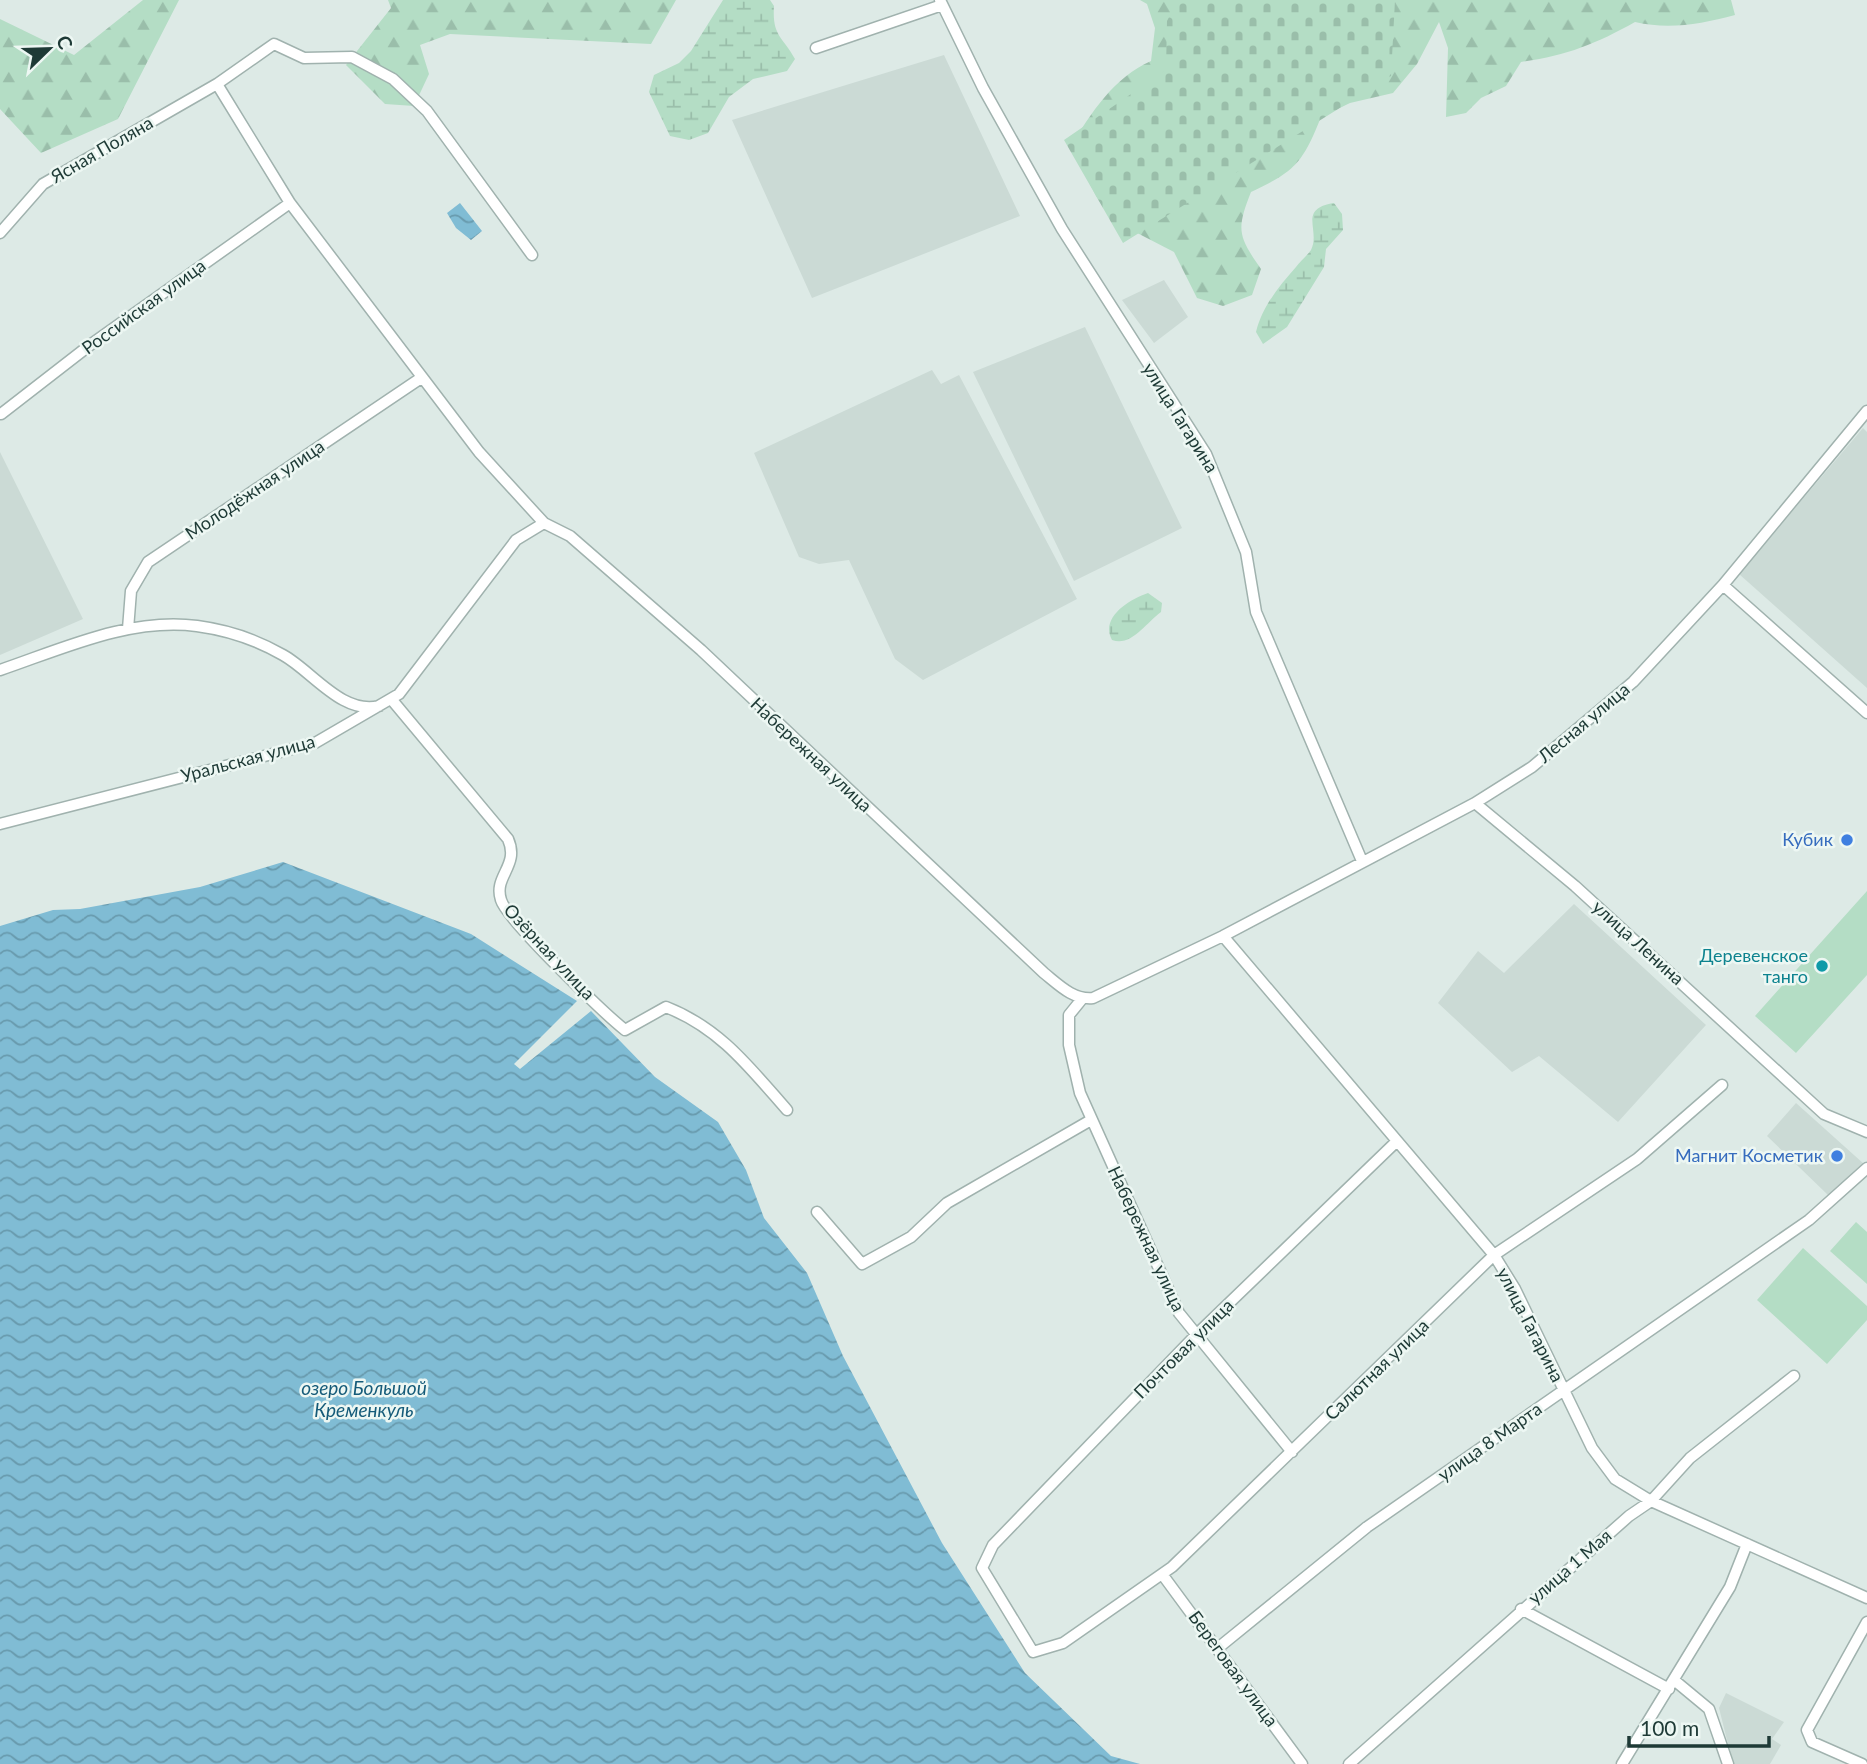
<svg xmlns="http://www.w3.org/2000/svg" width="1867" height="1764" viewBox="0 0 1867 1764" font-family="Lato,sans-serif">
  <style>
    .built { fill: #cbdad5 }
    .forest { fill: url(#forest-firs) }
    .wetland { fill: url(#wetland-marsh) }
    .cemetery { fill: url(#cemetery-stones) }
    .green { fill: #b4ddc5 }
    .water { fill: url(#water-waves) }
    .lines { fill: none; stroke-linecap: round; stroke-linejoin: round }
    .minor-casing { stroke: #a0b2ae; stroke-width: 13 }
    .minor { stroke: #fff; stroke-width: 10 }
    .shop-dot { fill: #3f7fe0; stroke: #edf7f3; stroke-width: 2.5 }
    .culture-dot { fill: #0f9aa8; stroke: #edf7f3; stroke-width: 2.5 }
    .labels { text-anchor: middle; stroke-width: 5; stroke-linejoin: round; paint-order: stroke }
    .street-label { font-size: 18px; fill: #1e3a36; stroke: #edf7f3 }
    .shop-label { font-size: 18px; fill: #366cbe; stroke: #edf7f3; text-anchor: end }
    .culture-label { font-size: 18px; fill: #0d838f; stroke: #edf7f3; text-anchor: end }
    .water-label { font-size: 19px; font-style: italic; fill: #155b79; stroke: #edf7f3 }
  </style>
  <defs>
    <pattern id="forest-firs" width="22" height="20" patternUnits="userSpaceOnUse" patternTransform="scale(1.75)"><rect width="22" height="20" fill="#b4ddc5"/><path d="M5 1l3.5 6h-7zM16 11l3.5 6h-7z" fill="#9abeaa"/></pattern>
    <pattern id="wetland-marsh" width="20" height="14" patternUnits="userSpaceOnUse" patternTransform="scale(1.75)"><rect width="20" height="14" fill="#b4ddc5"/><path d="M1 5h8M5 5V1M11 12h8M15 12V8" fill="none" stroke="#9abeaa"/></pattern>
    <pattern id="cemetery-stones" width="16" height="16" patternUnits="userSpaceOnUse" patternTransform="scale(1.75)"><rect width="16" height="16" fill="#b4ddc5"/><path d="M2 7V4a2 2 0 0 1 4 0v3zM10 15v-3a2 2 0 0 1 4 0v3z" fill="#9abeaa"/></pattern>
    <pattern id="water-waves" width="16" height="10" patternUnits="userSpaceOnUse" patternTransform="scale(1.75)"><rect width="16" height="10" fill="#80bcd4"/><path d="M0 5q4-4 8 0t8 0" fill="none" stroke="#689aad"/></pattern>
  </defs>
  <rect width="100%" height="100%" fill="#ddeae6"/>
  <path class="built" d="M944 55 1020 216 812 298 732 120Z
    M1164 280 1188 317 1154 343 1122 300Z
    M1085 327 1182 528 1074 581 973 372Z
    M932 370 941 384 959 375 1077 599 923 680 895 659 849 560 819 564 799 557 754 453Z
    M1863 428 1867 432V688L1739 574Z
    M0 452 83 619 0 655Z
    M1574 904 1706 1025 1618 1122 1539 1056 1512 1072 1438 1003 1478 951 1504 973Z
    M1796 1103 1864 1164 1844 1187 1828 1195 1767 1136Z
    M1726 1693 1784 1722 1772 1739 1781 1745 1770 1764H1733L1719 1708Z"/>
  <path class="forest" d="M143 0H179L118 119 41 153 0 109V19L74 55Z
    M388 0H676L651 44 450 34 420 45 429 74 414 106 385 104 346 65 391 8Z
    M1140 0H1731L1735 15C1701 24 1669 30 1635 22 1596 44 1565 56 1521 62L1506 86 1481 98 1466 113 1446 117 1448 48 1439 22 1417 64 1393 93 1350 103 1321 117C1303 162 1296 171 1251 192 1236 230 1238 236 1261 269L1252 295 1223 306 1197 298 1174 252 1112 220 1096 196 1071 146C1091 113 1114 77 1151 61L1155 28 1147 4Z"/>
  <path class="wetland" d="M723 0H770L774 6C772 36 782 36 795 59L787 71 753 79 729 97 708 133 689 140 670 136 649 92 654 75 679 63 691 51Z
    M1334 203 1342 214 1343 230 1326 249 1324 267 1287 327 1263 344 1256 332C1262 307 1279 286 1296 267 1300 261 1307 256 1311 250 1321 230 1297 209 1334 203Z
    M1148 593 1162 603 1161 612C1145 624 1131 647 1112 640 1100 618 1128 600 1148 593Z"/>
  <path class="cemetery" d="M1178 0H1395L1391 76 1123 243 1064 140 1166 70 1167 21Z"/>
  <path class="green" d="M1867 891V975L1796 1053 1755 1016Z
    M1856 1222 1867 1232V1284L1830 1251Z
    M1803 1248 1867 1306V1320L1827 1364 1757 1300Z"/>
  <path class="water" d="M460 203 482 231 471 240 456 228 447 213Z
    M283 862 471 934 577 1001 514 1064 520 1069 591 1011 655 1077 718 1122 746 1170 764 1218 807 1273 843 1356 942 1543 1025 1673 1111 1756 1140 1764H0V926L53 910 80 909 200 887Z"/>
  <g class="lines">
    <g class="minor-casing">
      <path id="minor" d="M940 0 983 88 1062 229 1206 454 1246 552 1256 612 1362 861
        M816 48 942 5
        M217 84 290 203 479 452 544 523
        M0 233 43 184 217 84 274 44 304 58 352 57 393 79 427 111 532 255
        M1 414 90 345 290 203
        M1723 585 1867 713
        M128 629 131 591 148 562 421 378
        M0 670C62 649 130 617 197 626 227 630 257 640 283 655 312 671 342 715 379 706
        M392 700 508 839C520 866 493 876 501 900 507 920 605 1014 625 1030L666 1007C720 1028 750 1068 787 1110
        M1475 803 1575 886 1824 1114 1867 1132
        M0 824 315 743 399 694 516 540 544 523 570 536 701 650 1044 973C1059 985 1073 1000 1093 998L1223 936 1475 803 1532 767 1633 682 1723 585 1867 411
        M1223 936 1494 1255 1515 1289 1592 1448 1615 1479 1651 1501 1867 1598
        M1082 999 1069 1015V1045L1080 1093 1179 1313 1292 1452
        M1397 1141 1196 1335 993 1545 982 1568 1033 1652 1063 1643 1172 1567 1494 1255 1637 1159 1722 1085
        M817 1212 862 1264 911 1237 947 1203 1091 1120
        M1162 1574 1302 1764
        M1521 1609 1669 1689
        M1218 1648 1367 1527 1809 1220 1867 1168
        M1674 1680 1709 1709 1728 1764
        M1349 1764 1629 1516 1651 1501 1690 1458 1794 1376
        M1622 1764 1730 1587 1747 1544
        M1862 1764 1812 1742 1807 1730 1867 1622"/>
    </g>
    <use href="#minor" class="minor"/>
  </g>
  <g class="shop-dot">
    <circle cx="1847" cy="840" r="7"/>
    <circle cx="1837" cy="1156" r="7"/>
  </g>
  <circle class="culture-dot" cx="1822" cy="966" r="7"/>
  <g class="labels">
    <g class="street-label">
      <text transform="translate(102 150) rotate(-30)" y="6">Ясная Поляна</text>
      <text transform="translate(144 307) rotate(-36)" y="6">Российская улица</text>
      <text transform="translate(1180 418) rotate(58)" y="6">улица Гагарина</text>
      <text transform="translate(255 490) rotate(-34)" y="6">Молодёжная улица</text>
      <text transform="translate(1584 723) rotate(-40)" y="6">Лесная улица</text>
      <text transform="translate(811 755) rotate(43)" y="6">Набережная улица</text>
      <text transform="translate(248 759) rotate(-15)" y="6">Уральская улица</text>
      <text transform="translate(1638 943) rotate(42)" y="6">улица Ленина</text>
      <text transform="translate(549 952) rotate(47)" y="6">Озёрная улица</text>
      <text transform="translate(1146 1239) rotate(65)" y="6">Набережная улица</text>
      <text transform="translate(1530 1325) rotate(63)" y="6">улица Гагарина</text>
      <text transform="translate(1184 1349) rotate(-45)" y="6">Почтовая улица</text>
      <text transform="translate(1377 1370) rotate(-44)" y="6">Салютная улица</text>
      <text transform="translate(1490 1442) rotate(-35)" y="6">улица 8 Марта</text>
      <text transform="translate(1570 1567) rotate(-41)" y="6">улица 1 Мая</text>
      <text transform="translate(1233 1669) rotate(54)" y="6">Береговая улица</text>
    </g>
    <g class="shop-label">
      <text x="1833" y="846">Кубик</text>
      <text x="1823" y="1162">Магнит Косметик</text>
    </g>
    <g class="culture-label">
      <text x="1808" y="962">Деревенское<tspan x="1808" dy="21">танго</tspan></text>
    </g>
    <g class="water-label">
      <text x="364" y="1395">озеро Большой<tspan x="364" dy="22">Кременкуль</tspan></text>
    </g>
  </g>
  <g transform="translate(49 49) rotate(67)" stroke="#edf7f3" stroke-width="5" paint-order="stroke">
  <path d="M0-5L12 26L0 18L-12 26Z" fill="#1e3a36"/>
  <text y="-10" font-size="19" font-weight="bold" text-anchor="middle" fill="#1e3a36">С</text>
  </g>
  <path d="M1629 1736v10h140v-10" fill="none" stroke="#1e3a36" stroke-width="3.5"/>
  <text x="1640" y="1736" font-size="21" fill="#1e3a36" stroke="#edf7f3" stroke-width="5" paint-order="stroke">100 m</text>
</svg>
